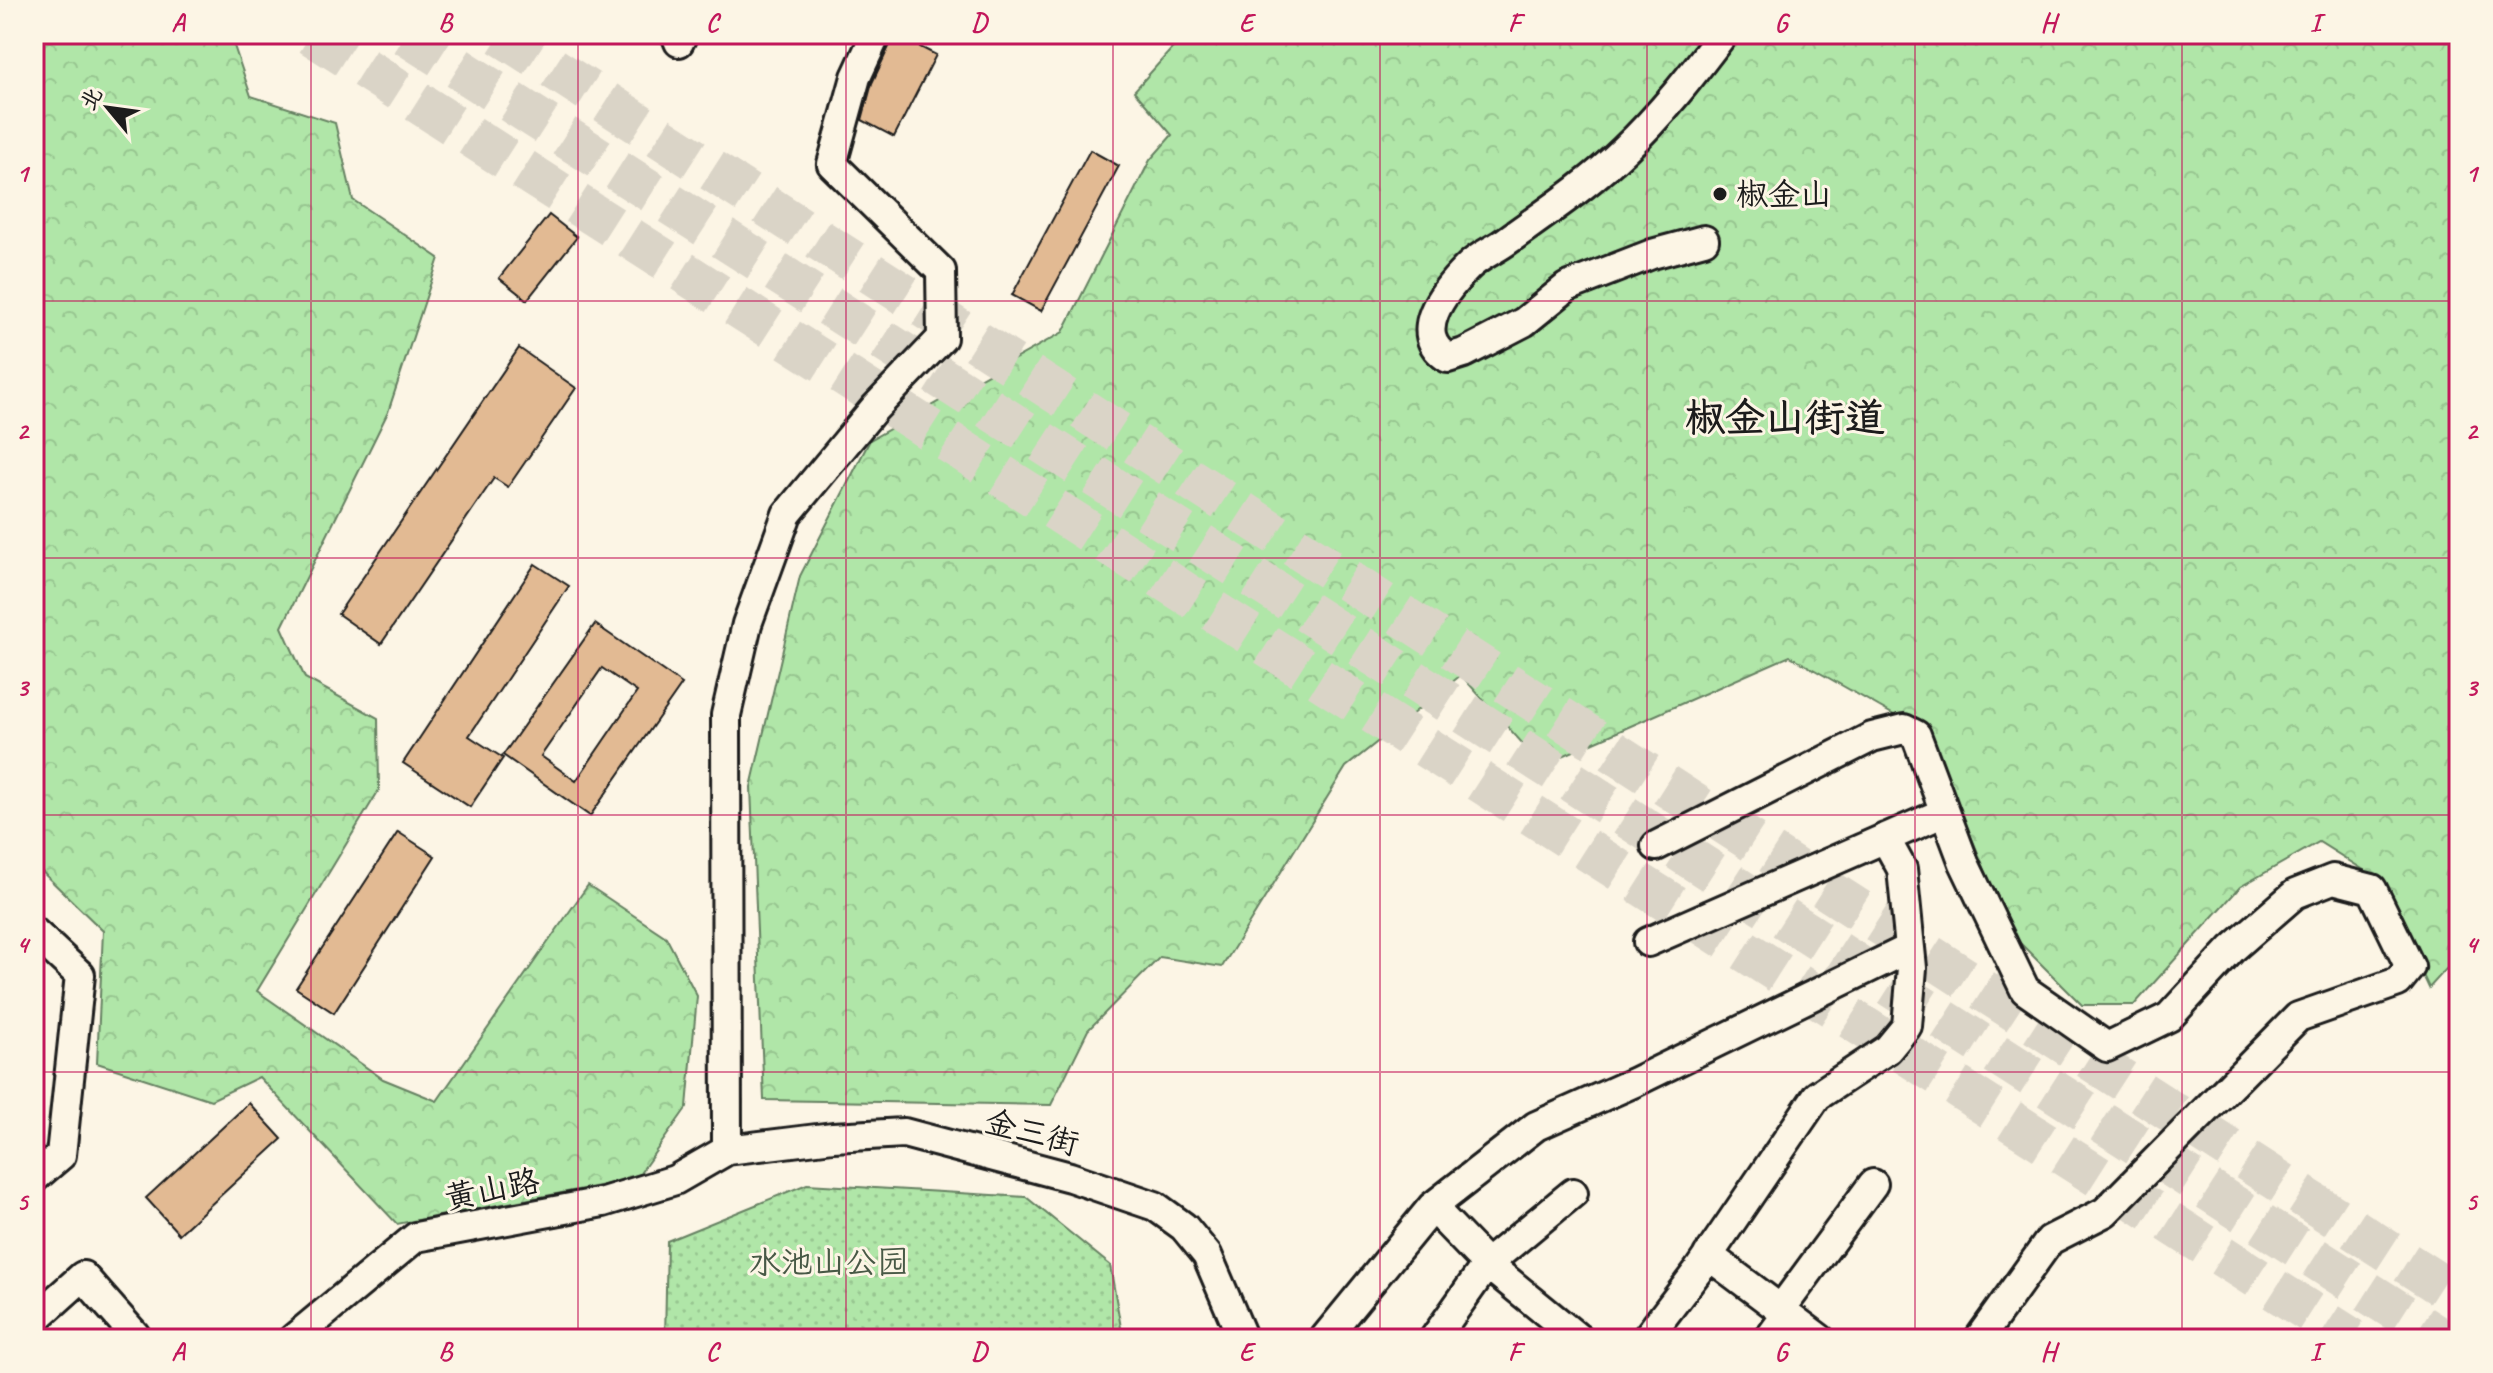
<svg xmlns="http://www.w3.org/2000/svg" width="2493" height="1373" viewBox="0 0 2493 1373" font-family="Caveat,'LXGW WenKai TC',sans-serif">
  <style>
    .forest { fill: url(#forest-crowns); stroke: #668162; stroke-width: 2 }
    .park { fill: url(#park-dots); stroke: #668162; stroke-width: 2 }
    .building { fill: #e2ba93; stroke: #1c1c1c; stroke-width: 2; fill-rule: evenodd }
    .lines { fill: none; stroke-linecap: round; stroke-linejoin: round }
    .highway-tunnel { stroke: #dad4c7; stroke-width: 42; stroke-dasharray: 42 21; stroke-linecap: butt }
    .minor-casing { stroke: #1c1c1c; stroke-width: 34 }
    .minor { stroke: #fcf5e5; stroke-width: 28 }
    .grid { fill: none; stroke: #c2185b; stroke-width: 2; stroke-opacity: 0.55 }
    .poi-dot { fill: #1c1c1c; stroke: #fcf5e5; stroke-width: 3 }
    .labels { text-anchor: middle; stroke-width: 6; stroke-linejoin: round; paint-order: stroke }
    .poi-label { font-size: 32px; fill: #1c1c1c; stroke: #fcf5e5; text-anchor: start }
    .street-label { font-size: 32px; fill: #1c1c1c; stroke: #fcf5e5 }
    .park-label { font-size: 32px; fill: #485946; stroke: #fcf5e5 }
    .district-label { font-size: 40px; font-weight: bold; fill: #1c1c1c; stroke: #fcf5e5 }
    .neatline { fill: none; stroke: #c2185b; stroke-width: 3 }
    .grid-label { font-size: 26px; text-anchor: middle; font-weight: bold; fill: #c2185b }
  </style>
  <defs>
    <pattern id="forest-crowns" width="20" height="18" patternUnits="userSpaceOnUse" patternTransform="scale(2)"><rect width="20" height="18" fill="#b0e6a8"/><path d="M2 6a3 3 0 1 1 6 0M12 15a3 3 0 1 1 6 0" fill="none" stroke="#97c590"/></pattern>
    <pattern id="park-dots" width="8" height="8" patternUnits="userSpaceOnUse" patternTransform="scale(2)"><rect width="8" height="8" fill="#b0e6a8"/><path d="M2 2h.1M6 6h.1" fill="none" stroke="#97c590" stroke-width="1.8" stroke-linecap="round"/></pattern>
  </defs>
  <rect width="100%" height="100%" fill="#fcf5e5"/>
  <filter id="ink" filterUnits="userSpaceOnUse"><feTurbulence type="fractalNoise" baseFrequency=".0125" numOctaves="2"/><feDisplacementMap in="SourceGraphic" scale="16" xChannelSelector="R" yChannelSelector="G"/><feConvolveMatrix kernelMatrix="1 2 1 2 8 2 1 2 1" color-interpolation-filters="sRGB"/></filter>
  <g filter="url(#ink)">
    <path class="forest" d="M34 34H230L251 96 335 123 353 200 439 258 388 412 282 627 305 678 378 718 379 790 257 991 383 1079 437 1101 588 885 666 937 697 996 687 1107 636 1179 397 1224 259 1077 211 1100 97 1063 103 931 34 864Z
      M1185 34H2459V979L2446 969 2429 988 2378 879 2319 842 2240 887 2134 1005H2082L2012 935 1929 735 1790 656 1542 765 1461 675 1346 767 1222 967 1160 957 1088 1030 1051 1105 764 1100 751 787 800 576 870 440 1063 332 1150 160 1172 135 1134 91Z"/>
    <path class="park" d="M807 1184 1026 1197 1110 1265 1123 1339H665L667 1241Z"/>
    <path class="building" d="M895 34 936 55 894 137 862 120 872 83Z
      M1090 150 1119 166 1041 311 1012 295Z
      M549 215 577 237 527 300 499 278Z
      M519 348 576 388 508 487 494 478 381 644 338 614Z
      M535 564 569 586 469 736 503 758 470 807 403 763Z
      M595 624 682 684 590 816 503 755ZM602 668 637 692 576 781 541 756Z
      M398 832 435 856 334 1013 296 988Z
      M249 1103 282 1139 179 1234 146 1198Z"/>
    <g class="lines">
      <path class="highway-tunnel" d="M311 34 2352 1339
        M405 34 2441 1339
        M500 34 2459 1297"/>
      <g class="minor-casing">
        <path id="minor" d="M676 34 679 42 683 34
          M1704 240 1652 254 1567 287 1524 322 1464 353 1448 358C1409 334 1444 291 1467 268 1478 256 1495 250 1508 240 1547 212 1589 184 1624 150 1661 115 1692 75 1723 34
          M1656 846 1872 737 1904 729 1916 735 1964 863 2025 990 2107 1047 2169 1017 2232 949 2295 894 2333 879 2372 889 2410 967 2398 982 2298 1017 2105 1212 2050 1240 1979 1339
          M34 932 80 975 61 1155 34 1178
          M1648 942 1945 812
          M727 1150 726 715 747 624 787 514 874 409 942 338 941 271 832 164 856 77 876 34
          M1432 1207 1487 1264 1579 1339
          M1708 1255 1820 1339
          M1781 1309 1873 1184
          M34 1320 83 1276 135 1335 129 1339
          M293 1339 416 1237 603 1202 675 1180 727 1150 833 1137 904 1133 1070 1177 1155 1206 1184 1227 1207 1255 1243 1339
          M1324 1339 1432 1207 1536 1126 1635 1082 1910 948
          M1434 1339 1487 1264 1573 1193
          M1646 1339 1697 1272 1817 1096 1888 1049 1907 1026 1912 968 1902 869 1885 838
          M1769 1339 1787 1314"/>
      </g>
      <use href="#minor" class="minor"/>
    </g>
  </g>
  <path class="grid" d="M311 34V1339M578 34V1339M846 34V1339M1113 34V1339M1380 34V1339M1647 34V1339M1915 34V1339M2182 34V1339M34 301H2459M34 558H2459M34 815H2459M34 1072H2459"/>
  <circle class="poi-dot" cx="1720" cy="194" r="8"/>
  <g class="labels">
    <g class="poi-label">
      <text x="1736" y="205">椒金山</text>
    </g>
    <g class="street-label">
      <text transform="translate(1032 1132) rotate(15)" y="11">金三街</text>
      <text transform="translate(492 1189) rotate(-11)" y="11">黄山路</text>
    </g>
    <g class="park-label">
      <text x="829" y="1273">水池山公园</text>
    </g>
    <g class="district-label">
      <text x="1785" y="431">椒金山街道</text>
    </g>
  </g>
  <rect width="2493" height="1373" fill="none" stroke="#fcf5e5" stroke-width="88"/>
  <g transform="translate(108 108) rotate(299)" stroke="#fcf5e5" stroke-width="6" paint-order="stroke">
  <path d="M0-6L14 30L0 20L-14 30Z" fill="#1c1c1c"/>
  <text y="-12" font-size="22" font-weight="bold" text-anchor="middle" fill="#1c1c1c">北</text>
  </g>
  <rect x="44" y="44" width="2405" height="1285" class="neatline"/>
  <g class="grid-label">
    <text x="178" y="31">A</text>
    <text x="445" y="31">B</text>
    <text x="712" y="31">C</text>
    <text x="979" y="31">D</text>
    <text x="1246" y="31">E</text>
    <text x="1514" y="31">F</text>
    <text x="1781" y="31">G</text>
    <text x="2048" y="31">H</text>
    <text x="2315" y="31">I</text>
    <text x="22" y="182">1</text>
    <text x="2471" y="182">1</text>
    <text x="22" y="439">2</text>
    <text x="2471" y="439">2</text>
    <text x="22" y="696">3</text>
    <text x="2471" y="696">3</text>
    <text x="22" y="953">4</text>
    <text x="2471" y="953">4</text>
    <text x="22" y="1210">5</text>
    <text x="2471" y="1210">5</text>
    <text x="178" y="1360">A</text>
    <text x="445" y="1360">B</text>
    <text x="712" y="1360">C</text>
    <text x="979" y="1360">D</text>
    <text x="1246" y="1360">E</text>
    <text x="1514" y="1360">F</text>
    <text x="1781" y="1360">G</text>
    <text x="2048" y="1360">H</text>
    <text x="2315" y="1360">I</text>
  </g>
</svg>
